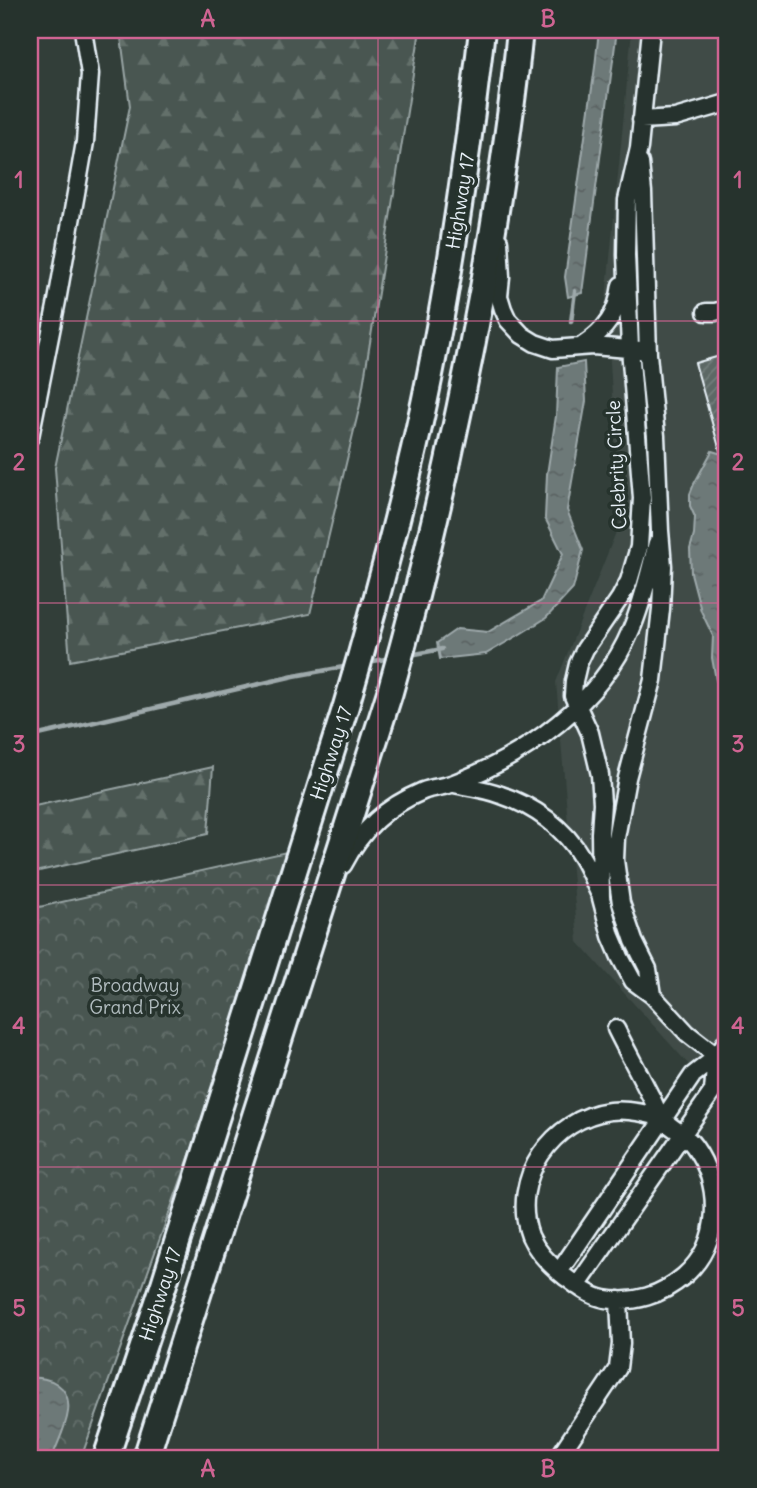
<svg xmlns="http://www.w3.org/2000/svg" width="757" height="1488" viewBox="0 0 757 1488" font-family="Delius,sans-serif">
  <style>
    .built { fill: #3f4b46 }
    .forest { fill: url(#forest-firs); stroke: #98a4a4; stroke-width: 2 }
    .park { fill: url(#park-crowns); stroke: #98a4a4; stroke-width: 2 }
    .water { fill: url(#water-ripples); stroke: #9ea9ab; stroke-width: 2 }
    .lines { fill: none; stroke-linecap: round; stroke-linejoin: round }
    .stream { stroke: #9ea9ab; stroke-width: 4.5 }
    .building { fill: url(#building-hatch); stroke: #e8f1f8; stroke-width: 2 }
    .minor-casing { stroke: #e8f1f8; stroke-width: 21 }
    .highway-casing { stroke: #e8f1f8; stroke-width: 30 }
    .minor { stroke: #26332d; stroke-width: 16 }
    .highway { stroke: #26332d; stroke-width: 24 }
    .grid { fill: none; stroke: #cf6492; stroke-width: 2; stroke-opacity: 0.55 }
    .labels { text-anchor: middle; stroke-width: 7; stroke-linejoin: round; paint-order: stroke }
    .street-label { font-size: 19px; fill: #e8f1f8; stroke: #26332d }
    .park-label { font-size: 19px; fill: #b0bbbe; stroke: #26332d }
    .neatline { fill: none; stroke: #cf6492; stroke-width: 2.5 }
    .grid-label { font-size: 23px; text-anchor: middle; font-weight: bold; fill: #cf6492 }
  </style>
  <defs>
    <pattern id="forest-firs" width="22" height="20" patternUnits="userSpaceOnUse" patternTransform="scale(1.75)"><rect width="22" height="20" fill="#495651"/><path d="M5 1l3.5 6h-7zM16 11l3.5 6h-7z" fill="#636f6b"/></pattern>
    <pattern id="park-crowns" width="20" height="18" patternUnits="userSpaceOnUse" patternTransform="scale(1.75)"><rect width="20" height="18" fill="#495651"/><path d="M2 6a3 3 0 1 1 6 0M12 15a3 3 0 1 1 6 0" fill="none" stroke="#636f6b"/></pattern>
    <pattern id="water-ripples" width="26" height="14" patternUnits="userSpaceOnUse" patternTransform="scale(1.75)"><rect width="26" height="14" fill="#6d7978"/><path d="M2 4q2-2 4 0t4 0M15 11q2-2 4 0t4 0" fill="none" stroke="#5b6363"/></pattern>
    <pattern id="building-hatch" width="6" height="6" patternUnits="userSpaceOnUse" patternTransform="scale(1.75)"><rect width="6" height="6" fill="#5c6865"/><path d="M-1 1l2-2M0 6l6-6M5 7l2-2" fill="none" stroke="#737e7c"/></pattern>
  </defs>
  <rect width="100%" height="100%" fill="#323e39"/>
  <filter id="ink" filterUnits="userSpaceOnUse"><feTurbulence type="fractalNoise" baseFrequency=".0143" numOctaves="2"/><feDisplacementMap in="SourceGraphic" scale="14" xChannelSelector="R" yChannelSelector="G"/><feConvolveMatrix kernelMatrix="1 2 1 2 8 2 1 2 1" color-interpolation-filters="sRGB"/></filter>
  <g filter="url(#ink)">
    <path class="built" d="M632 30H727V1107L578 942 556 682 620 522 606 299Z"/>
    <path class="forest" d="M120 30H420L360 405 310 614 70 661 55 468 130 106Z
      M213 767 208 834 30 873V807Z"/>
    <path class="park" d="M300 849 81 1458H30V909Z"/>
    <path class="water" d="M599 30H617L582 293 568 297 565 277 595 67Z
      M584 362 586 401 567 510 583 550 573 589 546 618 517 636 486 654 440 659 437 643 457 629 488 632 541 601 563 554 545 518 547 474 556 416 558 367Z
      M712 451 722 454H727V701L725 700 716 680 712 658 713 636 701 611 691 573 690 549 694 535 695 517 690 506V494L694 484Z
      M30 1378C39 1377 50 1379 57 1384 82 1401 59 1437 52 1458H30Z"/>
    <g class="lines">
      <path class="stream" d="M571 322 575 291
        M410 655 442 649
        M368 662 391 658
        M30 737 294 676 349 666"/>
    </g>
    <path class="building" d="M727 354V464L724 465 695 363Z"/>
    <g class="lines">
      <g class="minor-casing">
        <path id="minor" d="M651 30 639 148 627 200 626 255 630 348 642 498 639 547 629 581 620 598 585 649 578 664 574 681 573 696 590 733 600 775 602 803 600 833 601 898 611 936 620 957 633 981 652 995 687 1033 727 1064
          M641 120 675 118 727 103
          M640 163 643 192 648 354 656 436 660 531 663 566 661 609 653 680 627 778 616 838 615 860 621 903 634 941 648 969 652 995
          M499 241 501 277 499 296 503 309 508 320 522 335 535 343 553 349 593 346 640 350
          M706 312H715L727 309
          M582 346C606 330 617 315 621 285
          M30 437 57 301 85 142 90 74 83 30
          M453 784C469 787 486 789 501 795 534 806 565 828 582 858 589 869 593 881 599 893
          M343 865C362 829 385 807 423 791 433 787 444 787 454 783 526 756 601 702 631 630 643 603 649 573 657 543
          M616 1029C627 1051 639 1073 650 1095 654 1102 657 1112 662 1118 671 1129 685 1133 694 1146 722 1185 722 1243 684 1276 662 1295 634 1304 605 1299 589 1296 576 1285 564 1276 550 1265 537 1252 530 1236 509 1179 553 1118 610 1111 628 1109 646 1113 662 1118
          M559 1272 693 1075 716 1057 727 1040
          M577 1286 713 1091 716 1057
          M558 1458 618 1368 621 1344 619 1300"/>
      </g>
      <g class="highway-casing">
        <path id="highway" d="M106 1458 164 1284 346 706C371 621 394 535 414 449 446 311 466 170 482 30
          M146 1458 390 692C428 559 458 424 483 288 498 202 512 116 520 30"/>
      </g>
      <use href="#minor" class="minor"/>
      <use href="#highway" class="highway"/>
    </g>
  </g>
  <path class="grid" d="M378 30V1458M30 321H727M30 603H727M30 885H727M30 1167H727"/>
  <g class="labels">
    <g class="street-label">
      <text transform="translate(460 201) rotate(-81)" y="7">Highway 17</text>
      <text transform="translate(616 465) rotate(-93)" y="7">Celebrity Circle</text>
      <text transform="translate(331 753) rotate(-72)" y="7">Highway 17</text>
      <text transform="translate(160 1294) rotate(-72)" y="7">Highway 17</text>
    </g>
    <g class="park-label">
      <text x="135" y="992">Broadway<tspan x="135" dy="22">Grand Prix</tspan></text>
    </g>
  </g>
  <rect width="757" height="1488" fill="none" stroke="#26332d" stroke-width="77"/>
  <rect x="38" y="38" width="680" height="1412" class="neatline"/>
  <g class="grid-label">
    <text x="208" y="27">A</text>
    <text x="548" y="27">B</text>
    <text x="19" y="188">1</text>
    <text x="738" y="188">1</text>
    <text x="19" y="470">2</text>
    <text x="738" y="470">2</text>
    <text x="19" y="752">3</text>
    <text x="738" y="752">3</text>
    <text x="19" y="1034">4</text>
    <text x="738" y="1034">4</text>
    <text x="19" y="1316">5</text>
    <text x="738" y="1316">5</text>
    <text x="208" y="1477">A</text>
    <text x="548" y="1477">B</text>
  </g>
</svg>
